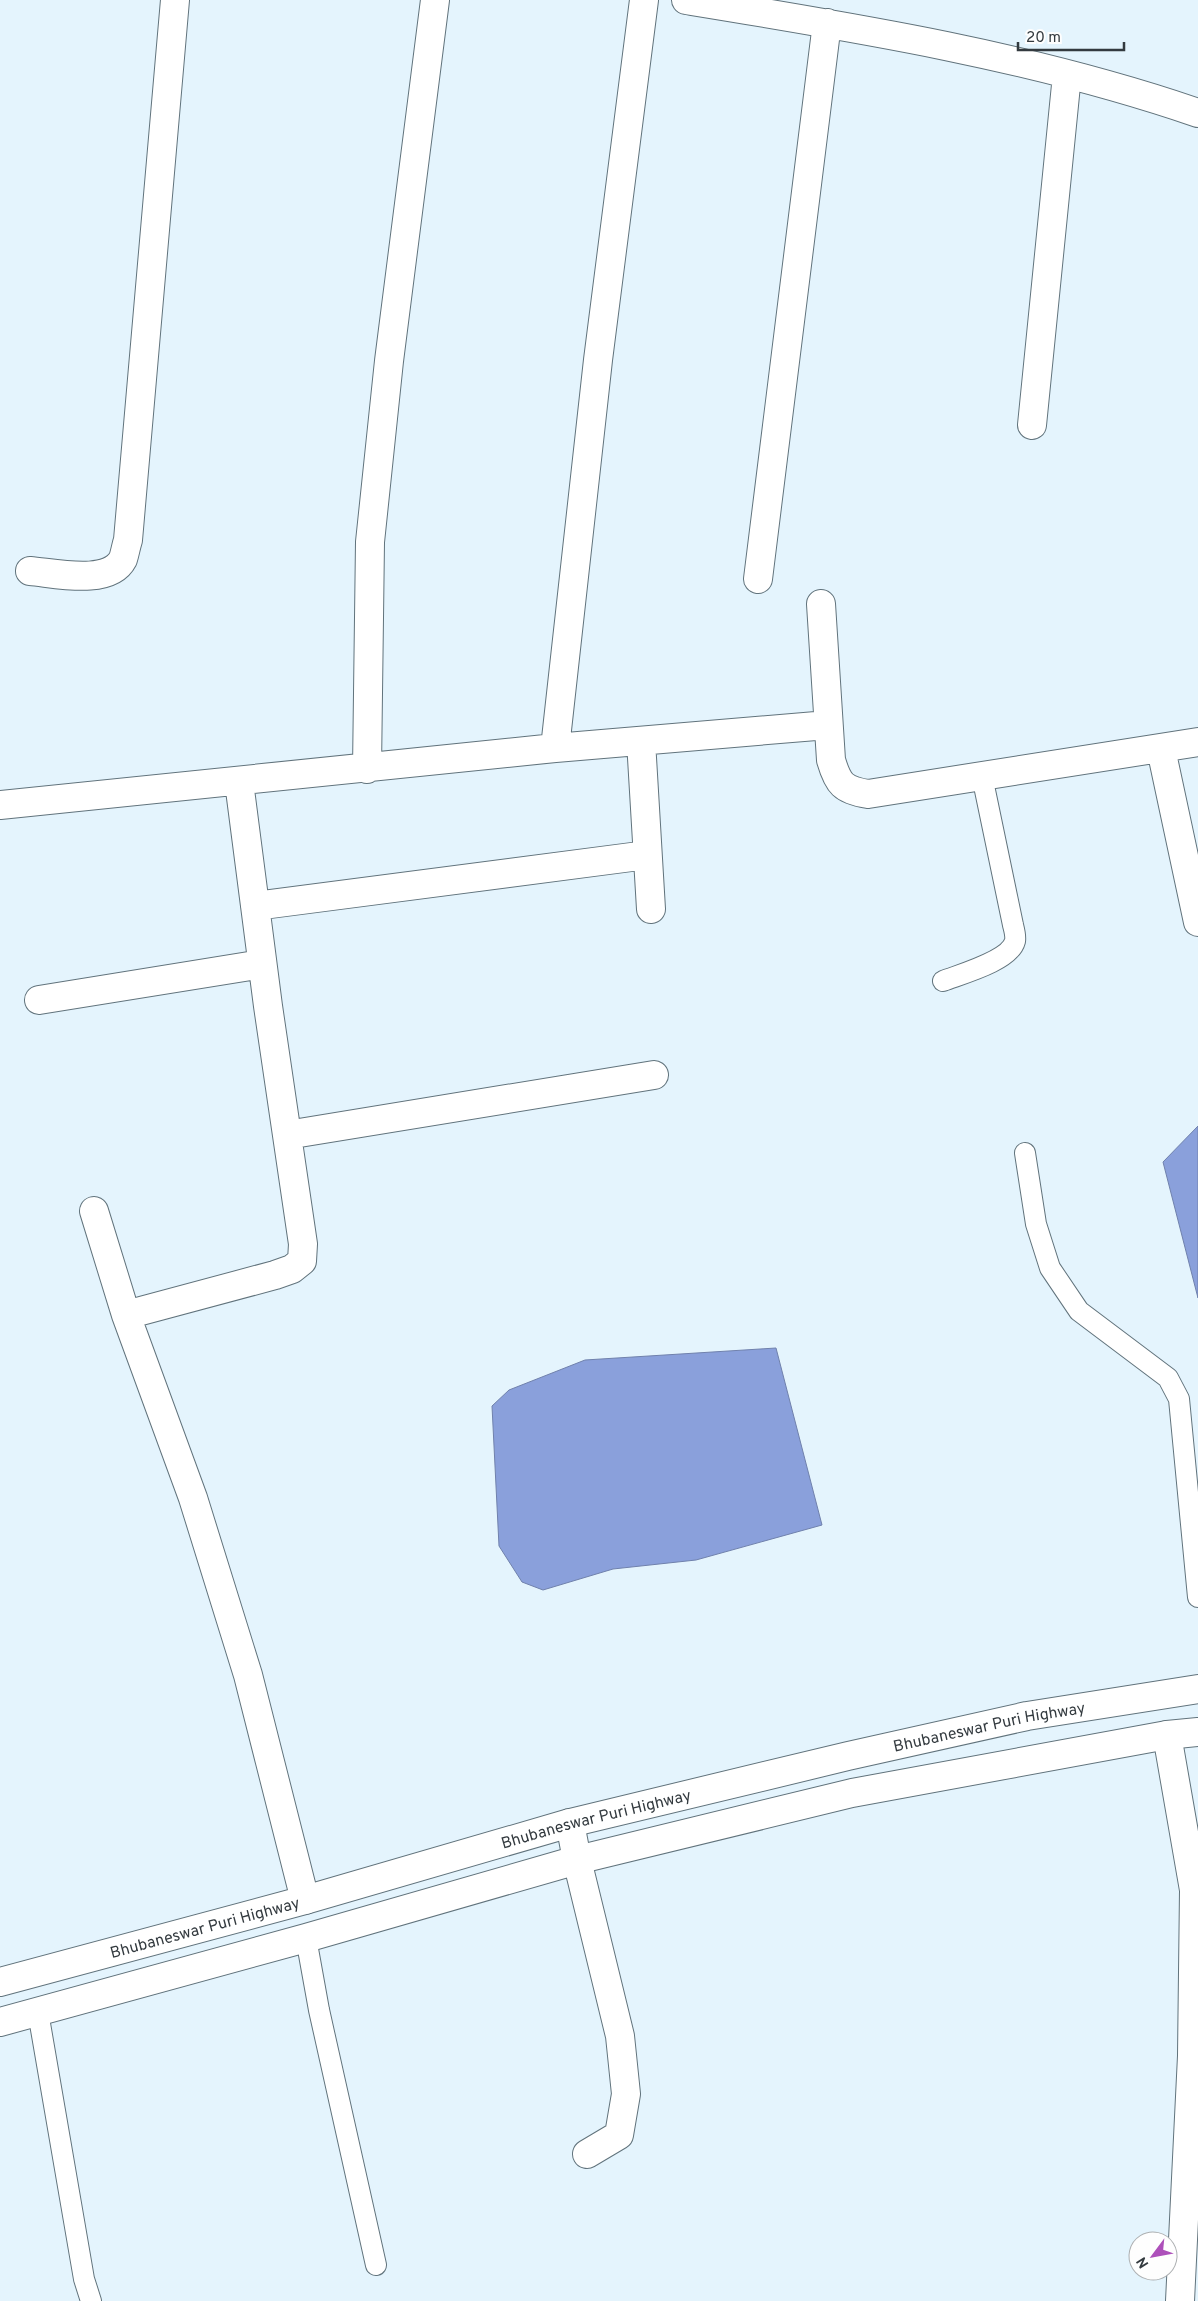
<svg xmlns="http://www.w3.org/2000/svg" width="1198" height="2301" viewBox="0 0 1198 2301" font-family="Overpass,sans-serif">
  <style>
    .water { fill: #8aa0db; stroke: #7081ac }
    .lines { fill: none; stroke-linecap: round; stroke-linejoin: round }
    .service-casing { stroke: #61737c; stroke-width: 22 }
    .minor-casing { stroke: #61737c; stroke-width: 30 }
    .trunk-casing { stroke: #61737c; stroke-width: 30 }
    .service { stroke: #fff; stroke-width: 20 }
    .minor { stroke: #fff; stroke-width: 28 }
    .trunk { stroke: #fff; stroke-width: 28 }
    .labels { text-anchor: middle; stroke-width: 4; stroke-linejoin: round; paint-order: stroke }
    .street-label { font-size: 16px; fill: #333a3f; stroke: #fefefe }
  </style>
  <rect width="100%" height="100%" fill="#e4f4fd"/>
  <path class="water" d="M1198 1126V1298L1163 1162Z
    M776 1348 822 1525 696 1560 613 1569 543 1590 522 1582 499 1546 492 1406 509 1390 585 1360Z"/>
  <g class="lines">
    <g class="service-casing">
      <path id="service" d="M943 981C961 974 1010 961 1015 941 1016 936 1014 929 1013 925L982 776
        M1025 1153 1036 1224 1050 1268 1079 1311 1168 1378 1179 1399 1198 1597
        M306 1938 319 2010 376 2265
        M38 2012 84 2279 91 2301"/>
    </g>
    <g class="minor-casing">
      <path id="minor" d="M686 0C858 28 1032 56 1198 113
        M1032 425 1067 75
        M30 571C55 573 109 586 123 559 125 553 126 546 128 540L175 0
        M758 579 827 23
        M821 604 831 760C838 784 843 790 868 794L1198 742
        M641 741 651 909
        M555 748 598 360 644 0
        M1161 749 1198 922
        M367 769 370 542 389 361 435 0
        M0 805 555 748 828 725
        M255 906 647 855
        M39 1000 262 964
        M287 1135 654 1075
        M94 1211 126 1315 193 1498 248 1675 305 1900
        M126 1315 275 1275 292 1269 302 1261 303 1244 268 1006 239 782
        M1167 1735 1194 1890 1192 2056 1180 2301
        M570 1823 577 1860 620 2036 626 2094 619 2135 587 2154"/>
    </g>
    <g class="trunk-casing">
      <g id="trunk">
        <path id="s1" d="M0 1982 305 1900 570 1823 848 1756 1027 1716 1198 1689"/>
        <path d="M0 2022 306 1938 577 1860 852 1793 1167 1735 1198 1732"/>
      </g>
    </g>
    <use href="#service" class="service"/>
    <use href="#minor" class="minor"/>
    <use href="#trunk" class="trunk"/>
  </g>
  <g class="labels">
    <g class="street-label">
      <text dy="6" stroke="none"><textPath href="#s1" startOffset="1022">Bhubaneswar Puri Highway</textPath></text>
      <text dy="6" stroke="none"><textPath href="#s1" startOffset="618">Bhubaneswar Puri Highway</textPath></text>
      <text dy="6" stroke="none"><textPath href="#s1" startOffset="212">Bhubaneswar Puri Highway</textPath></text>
    </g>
  </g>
  <g transform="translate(1153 2256) rotate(238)"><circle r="24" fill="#fefefe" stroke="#adb0b2"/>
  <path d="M0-4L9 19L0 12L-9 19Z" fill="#ad50ba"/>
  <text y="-8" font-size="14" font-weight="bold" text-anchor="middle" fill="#333a3f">N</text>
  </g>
  <path d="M1018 42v8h106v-8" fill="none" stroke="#333a3f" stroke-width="2.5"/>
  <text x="1026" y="42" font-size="15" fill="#333a3f" stroke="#fefefe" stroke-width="4" paint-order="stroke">20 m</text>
</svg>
